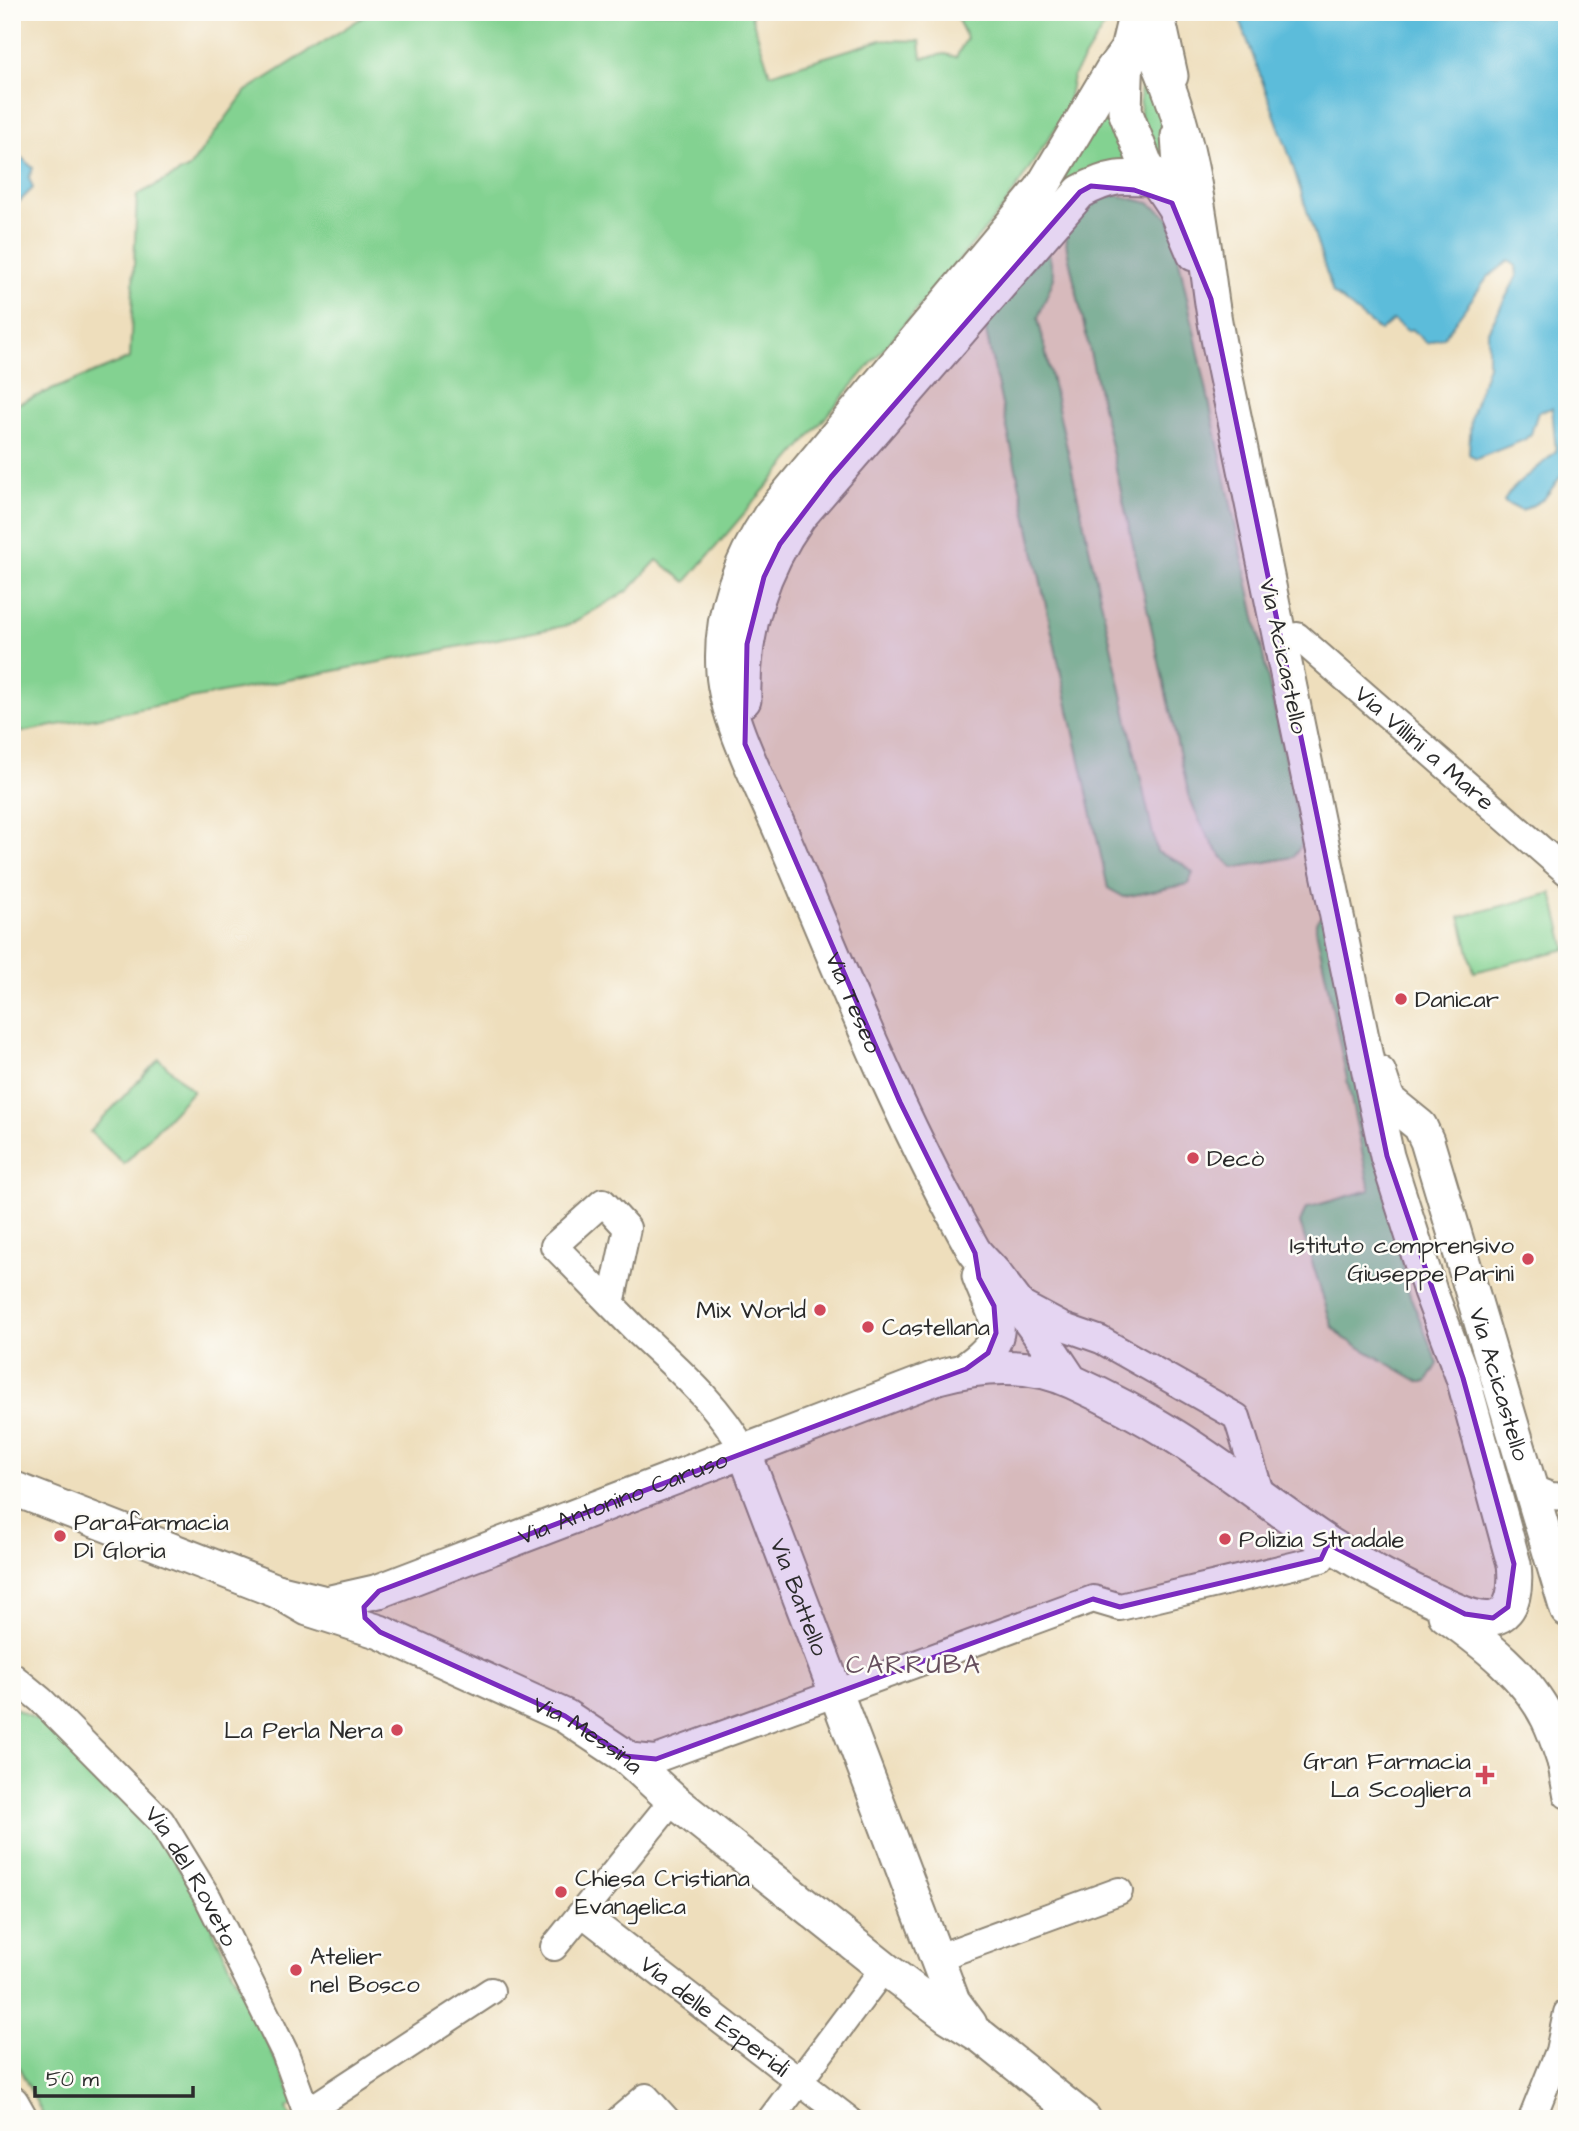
<svg xmlns="http://www.w3.org/2000/svg" width="1579" height="2131" viewBox="0 0 1579 2131" font-family="'Architects Daughter',sans-serif">
  <style>
    .green { fill: #83d291; stroke: #577e5e; stroke-width: 2 }
    .water { fill: #5cbcda; stroke: #447482; stroke-width: 2 }
    .lines { fill: none; stroke-linecap: round; stroke-linejoin: round }
    .minor-casing { stroke: #8c8474; stroke-width: 30 }
    .major-casing { stroke: #8c8474; stroke-width: 37 }
    .minor { stroke: #fff; stroke-width: 26 }
    .major { stroke: #fff; stroke-width: 33 }
    .marked { fill: #7b2cbf; fill-opacity: 0.2; stroke: #7b2cbf; stroke-width: 5; stroke-linejoin: round }
    .poi-dot { fill: #d1495b; stroke: #fdfcf7; stroke-width: 2.5 }
    .labels { text-anchor: middle; stroke-width: 5; stroke-linejoin: round; paint-order: stroke }
    .street-label { font-size: 24px; fill: #2b2b2b; stroke: #fdfcf7 }
    .poi-label { font-size: 24px; fill: #2b2b2b; stroke: #fdfcf7; text-anchor: start }
    .neighbourhood-label { font-size: 26px; letter-spacing: 2px; fill: #67505e; stroke: #fdfcf7 }
  </style>
  <rect width="100%" height="100%" fill="#fdfcf7"/>
  <filter id="ink" filterUnits="userSpaceOnUse"><feTurbulence type="fractalNoise" baseFrequency=".0143" numOctaves="2"/><feDisplacementMap in="SourceGraphic" scale="14" xChannelSelector="R" yChannelSelector="G"/><feConvolveMatrix kernelMatrix="1 2 1 2 8 2 1 2 1" color-interpolation-filters="sRGB"/></filter>
  <filter id="wash" filterUnits="userSpaceOnUse"><feTurbulence type="fractalNoise" baseFrequency=".00686" numOctaves="4" result="noise"/><feDisplacementMap in="SourceGraphic" scale="28" xChannelSelector="R" yChannelSelector="G"/><feGaussianBlur stdDeviation="1.57" result="paint"/><feColorMatrix in="noise" values="0 0 0 0 0 0 0 0 0 0 0 0 0 0 0 0 0 1.4 0 .05"/><feComposite in="paint" operator="in"/></filter>
  <g filter="url(#wash)">
    <rect width="100%" height="100%" fill="#eedebc"/>
    <path class="green" d="M371 12H750L770 74 881 40 920 41 922 58 945 54 956 57 967 38 954 12H1113L1073 76 1066 112 1004 207 686 582 657 560 629 590 569 625 12 734V406L130 358 137 195 189 168 246 91Z
      M1140 61H1147L1175 156 1167 167 1141 139Z
      M1118 85 1142 170 1060 195 1055 190Z
      M1116 195 1149 203 1170 218 1303 843 1293 857 1234 868C1211 849 1200 824 1189 796L1067 249 1065 228 1094 199Z
      M1048 249 1054 278 1038 318 1157 852 1183 864 1193 873 1188 884 1124 897 1108 888 983 318Z
      M1552 893 1566 949 1474 972 1460 917Z
      M1320 917H1325L1409 1293 1438 1364 1427 1382H1420L1344 1338 1332 1326 1300 1223 1306 1208 1370 1190 1316 929V922Z
      M159 1059 193 1091 124 1164 90 1132Z
      M12 1707 45 1724 51 1721 160 1837 199 1901 296 2103 287 2108 291 2118 299 2116V2119H45L12 2054V1839L19 1831 12 1824Z"/>
    <path class="water" d="M1237 12H1567V468L1544 499 1522 511 1504 502C1510 485 1542 467 1556 451L1552 408 1538 412 1531 434 1524 440 1476 459 1469 454 1471 417 1488 365V331L1517 276 1516 266 1509 261 1488 277 1444 337 1427 343 1411 329 1408 331 1393 320 1380 331 1333 293 1290 157Z
      M12 149 33 168 29 178 33 188 12 209Z"/>
  </g>
  <g filter="url(#ink)">
    <g class="lines">
      <g class="minor-casing">
        <g id="minor">
          <path id="s1" d="M1280 639 1297 636 1567 872"/>
          <path d="M1017 1302 1064 1327 1101 1340 1237 1417 1261 1495"/>
          <path d="M611 1304 627 1228 603 1202 554 1246C582 1274 609 1303 637 1331 676 1368 718 1403 744 1451"/>
          <path d="M1533 1489 1551 1496 1567 1497"/>
          <path id="s2" d="M12 1676 41 1700 161 1821 208 1898 285 2053 309 2119"/>
          <path d="M1559 1752 1567 1795"/>
          <path d="M625 1756 656 1759 1093 1599 1120 1607 1321 1559 1328 1544"/>
          <path id="s3" d="M582 1913 848 2119"/>
          <path d="M554 1947 673 1800"/>
          <path d="M936 1958 1119 1891"/>
          <path d="M308 2111 491 1991"/>
          <path d="M620 2119 646 2097 666 2119"/>
          <path d="M771 2119 884 1968"/>
          <path d="M1532 2119 1559 2051 1567 2013"/>
        </g>
      </g>
      <g class="major-casing">
        <g id="major">
          <path d="M1136 12 1127 50 1125 111 1146 165 1174 207 1194 254"/>
          <path d="M1157 12 1171 76"/>
          <path d="M744 700C742 633 760 572 799 517L1080 192C1091 186 1104 180 1117 178 1138 175 1166 186 1180 165L1178 136"/>
          <path id="s4" d="M1379 1073 1388 1100 1420 1126 1427 1141 1567 1610"/>
          <path d="M966 1369C1015 1334 996 1322 979 1276"/>
          <path id="s5" d="M744 1451 953 2001 970 2024"/>
          <path id="s6" d="M12 1488 277 1591 308 1609 380 1632 565 1716 625 1756 673 1800 884 1968 948 2016 982 2037 1084 2119"/>
          <path id="s7" d="M277 1591 326 1603 379 1591 938 1377C982 1365 1030 1362 1073 1382 1108 1398 1144 1417 1176 1437 1229 1470 1277 1510 1329 1544 1365 1567 1403 1587 1442 1604 1457 1610 1476 1621 1493 1618 1516 1614 1516 1582 1514 1564L1463 1378 1430 1291 1387 1156 1375 1101 1233 411C1225 373 1216 334 1211 296 1200 214 1191 133 1156 57L1140 50H1127L1112 70 1041 189 771 514C739 562 719 613 723 672 726 721 766 795 785 841 843 977 900 1121 973 1249 979 1259 988 1265 994 1273 1021 1308 1047 1344 1071 1381"/>
          <path d="M1445 1615C1483 1642 1527 1676 1548 1719 1556 1735 1561 1753 1567 1770"/>
          <path d="M12 2103 21 2119"/>
        </g>
      </g>
      <use href="#minor" class="minor"/>
      <use href="#major" class="major"/>
    </g>
  </g>
  <path class="marked" d="M1091 186 1134 190 1172 203 1211 299 1387 1156 1463 1378 1514 1564 1508 1607 1493 1618 1465 1614 1328 1544 1321 1559 1120 1607 1093 1599 656 1759 625 1756 565 1716 380 1632 365 1618 364 1607 379 1591 966 1369 988 1353 996 1333 994 1306 979 1278 975 1253 900 1102 745 744 747 644 764 577 780 544 831 477 1080 192Z"/>
  <g class="poi-dot">
    <circle cx="1401" cy="999" r="7"/>
    <circle cx="1193" cy="1158" r="7"/>
    <circle cx="1528" cy="1259" r="7"/>
    <circle cx="820" cy="1310" r="7"/>
    <circle cx="868" cy="1327" r="7"/>
    <circle cx="60" cy="1536" r="7"/>
    <circle cx="1225" cy="1539" r="7"/>
    <circle cx="397" cy="1730" r="7"/>
    <path d="M1481.5 1764.5h7v7h7v7h-7v7h-7v-7h-7v-7h7z"/>
    <circle cx="561" cy="1892" r="7"/>
    <circle cx="296" cy="1970" r="7"/>
  </g>
  <g class="labels">
    <g class="street-label">
      <text transform="translate(1284 656) rotate(78)" y="8">Via Acicastello</text>
      <text dy="8" stroke="none"><textPath href="#s1" startOffset="187">Via Villini a Mare</textPath></text>
      <text dy="8" stroke="none"><textPath href="#s7" startOffset="4083">Via Teseo</textPath></text>
      <text dy="8" stroke="none"><textPath href="#s4" startOffset="340">Via Acicastello</textPath></text>
      <text dy="8" stroke="none"><textPath href="#s7" startOffset="366">Via Antonino Caruso</textPath></text>
      <text dy="8" stroke="none"><textPath href="#s5" startOffset="156">Via Battello</textPath></text>
      <text dy="8" stroke="none"><textPath href="#s6" startOffset="628">Via Messina</textPath></text>
      <text dy="8" stroke="none"><textPath href="#s2" startOffset="271">Via del Roveto</textPath></text>
      <text dy="8" stroke="none"><textPath href="#s3" startOffset="168">Via delle Esperidi</textPath></text>
    </g>
    <g class="poi-label">
      <text x="1415" y="1007">Danicar</text>
      <text x="1207" y="1166">Decò</text>
      <text x="1514" y="1253" text-anchor="end">Istituto comprensivo<tspan x="1514" dy="28">Giuseppe Parini</tspan></text>
      <text x="806" y="1318" text-anchor="end">Mix World</text>
      <text x="882" y="1335">Castellana</text>
      <text x="74" y="1530">Parafarmacia<tspan x="74" dy="28">Di Gloria</tspan></text>
      <text x="1239" y="1547">Polizia Stradale</text>
      <text x="383" y="1738" text-anchor="end">La Perla Nera</text>
      <text x="1471" y="1769" text-anchor="end">Gran Farmacia<tspan x="1471" dy="28">La Scogliera</tspan></text>
      <text x="575" y="1886">Chiesa Cristiana<tspan x="575" dy="28">Evangelica</tspan></text>
      <text x="310" y="1964">Atelier<tspan x="310" dy="28">nel Bosco</tspan></text>
    </g>
    <g class="neighbourhood-label">
      <text x="914" y="1673">CARRUBA</text>
    </g>
  </g>
  <rect width="1579" height="2131" fill="none" stroke="#fdfcf7" stroke-width="42"/>
  <path d="M35 2086v10h158v-10" fill="none" stroke="#2b2b2b" stroke-width="3.5"/>
  <text x="46" y="2086" font-size="21" fill="#2b2b2b" stroke="#fdfcf7" stroke-width="5" paint-order="stroke">50 m</text>
</svg>
